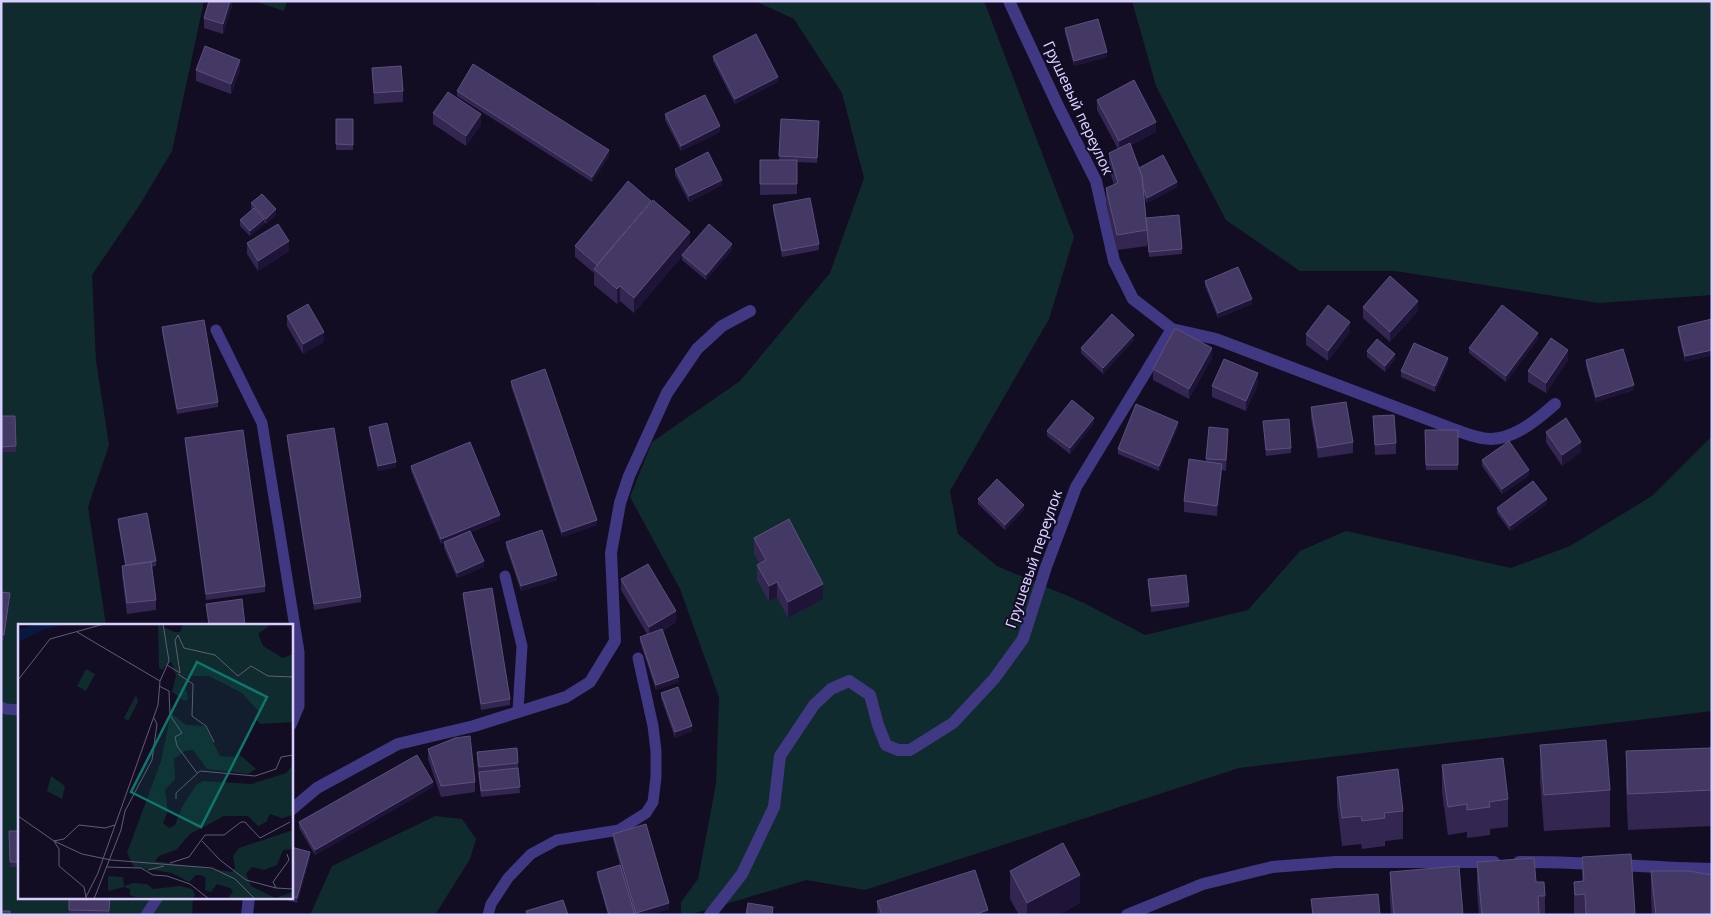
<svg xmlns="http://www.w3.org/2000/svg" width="1713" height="916" viewBox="0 0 1713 916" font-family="'Noto Sans',sans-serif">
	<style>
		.green { fill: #102b2d }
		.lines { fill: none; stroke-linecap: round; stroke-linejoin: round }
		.service { stroke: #413883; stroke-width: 11 }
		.minor { stroke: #413883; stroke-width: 12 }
		.wall { fill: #332651 }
		.shaded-wall { fill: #1e1437 }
		.building { fill: #443864; stroke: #5c507c }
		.labels { text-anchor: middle; stroke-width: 4; stroke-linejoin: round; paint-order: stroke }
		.street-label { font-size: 15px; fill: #d9cfff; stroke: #130d23 }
		.inset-road { fill: none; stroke: #625b7b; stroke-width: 1 }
		.view { fill: #0f766e; fill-opacity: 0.15; stroke: #0f766e; stroke-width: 2.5 }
		.inset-edge { fill: none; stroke: #d9cfff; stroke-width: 2.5 }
	</style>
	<rect width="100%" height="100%" fill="#130d23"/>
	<path class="green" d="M1 1H204L172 151 139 206 92 275 96 361 109 445 88 507 106 625H19V897H193L192 915H1Z
		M254 1H287L284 11Z
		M755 1H984L1074 237 1049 319 950 491 958 534 997 566 1084 603 1145 635 1248 610 1300 551 1346 531 1511 568 1570 546 1652 496 1712 436V711L1239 768 865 890 806 880 689 915H681V902L698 879 716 784 719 697 680 589 630 497 652 442 740 381 830 273 864 178 842 93 794 19Z
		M1132 1H1712V295L1599 303 1395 271H1300L1226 220 1156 86Z
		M435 816 462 819 476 839 470 859 435 915H310L332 866Z"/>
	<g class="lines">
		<path class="service" d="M216 330 262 423 299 652V706L291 725
			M505 576 522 646 518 711
			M1 707 6 709 19 710
			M146 915 158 897
			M488 915 491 904 508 878 531 854 557 840 619 830 646 813 653 802 656 777V751L653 726 638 658"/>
		<path class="minor" d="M1009 1 1059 108 1096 181 1114 261 1133 299 1172 329 1216 339 1448 427C1459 431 1470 436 1482 438 1509 444 1537 420 1555 404
			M291 810 317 788 398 744 474 726 566 697 590 682 615 641 611 553 620 503 629 476 667 393 697 349 722 326 750 311
			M1519 862C1584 861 1648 868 1712 869
			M247 915 249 897
			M710 915 742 874 774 807 780 756 814 705 831 689 849 681 870 695 878 725 886 745 898 750H910L953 723 994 679 1023 639 1046 567 1076 487 1172 329
			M1127 915 1203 884 1272 867 1336 862H1494"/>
	</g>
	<path class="wall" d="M232 1V6L223 34 204 28V18Z
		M1065 28 1107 57 1074 66 1065 33Z
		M713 56 778 82 735 104 713 61Z
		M372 68 403 91V102L374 104Z
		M196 70H240L231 94 196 81Z
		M457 91 609 156 592 182 457 96Z
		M1097 100 1156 132 1131 145 1139 168 1177 187 1147 203 1143 194 1146 218 1182 249V254L1149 257 1147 237V246L1117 250 1106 204V188L1114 185 1109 169V153L1118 149 1097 110Z
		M433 113 481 125 466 146 433 124Z
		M665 114 720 132 681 151 665 120Z
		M336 119H353V150H336Z
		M781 119 819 121 817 163 797 162V194L760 195V160H779Z
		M675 169 722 185 689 202 675 175Z
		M251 203 276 215 266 224 264 222V224L250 236 240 226V220L252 210 251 209Z
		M773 205 819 244V250L782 257 773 210Z
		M247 243 289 251 258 271 247 254Z
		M575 246H690L732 250 706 280 682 260V256L634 313 620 301 617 304 594 285V273L575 257Z
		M1205 281 1252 304 1218 318 1205 286Z
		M1363 307 1418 311 1390 342 1363 318Z
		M287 316 324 342 303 354 287 326Z
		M1712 319V355L1685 362 1678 332V327Z
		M162 327 218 402V407L177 414 162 332Z
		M1350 332 1328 361 1306 345V334Z
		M1538 339 1506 382 1469 353V348Z
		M1134 340 1103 374 1081 353V348Z
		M1367 351 1395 359 1385 372 1367 357Z
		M1212 358 1189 399 1153 380V369Z
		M1568 360 1546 393 1528 382V371Z
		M1586 360 1634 390 1596 402 1586 366Z
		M1448 363 1435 392 1401 377V371Z
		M511 381 597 525 562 537 511 386Z
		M1258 384 1246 411 1212 397V386Z
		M1311 407 1353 442V453L1318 458 1311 418Z
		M1 416H15L16 452H1Z
		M1373 416 1396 443V454L1375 455Z
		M1263 421 1291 448V453L1266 456Z
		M1094 423 1070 454 1047 436V431Z
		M369 427 396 467 378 471 369 432Z
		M1178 427 1159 471 1118 454V449Z
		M1209 427 1228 440 1226 471 1222 470 1217 516 1184 512V501L1206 462Z
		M1425 430H1458V470H1426Z
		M1546 432 1581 452 1562 466 1546 442Z
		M287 435 361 597V602L314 610 287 441Z
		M185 438 265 586V592L206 600 185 443Z
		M1482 460 1529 476 1502 494 1482 466Z
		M411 466 500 520 471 532 484 567 457 578 444 548V543L441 544 411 471Z
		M978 499 1024 510 1005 530 978 504Z
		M1547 504 1510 531 1497 513V508Z
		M118 519 156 561V566L152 567 156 600V610L127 614 122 576V566L125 565 118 524Z
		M754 538 823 599 788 618 777 597 769 602 757 580V565L760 564 754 554Z
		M506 542 557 580 521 591 506 547Z
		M621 579 676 622 663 630 679 682 656 690 640 642V637L647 634 621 590Z
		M1148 579 1189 602V607L1151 612Z
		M1 592 10 598 4 640H1Z
		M463 593 510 699V705L481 710 463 598Z
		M661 693 692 731 675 738 661 698Z
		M1540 745 1610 790V827L1544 831 1540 781Z
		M1712 748V826L1628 830 1626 788V751Z
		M428 749 475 782V792L441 797 428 759Z
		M477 752 518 763 520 793 481 797 477 762Z
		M1442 765 1508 799V827L1490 829V835L1467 838V832L1448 835 1442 793Z
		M1337 777 1403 811V839L1385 841V846L1362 849 1361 844 1342 846 1337 804Z
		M433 787 315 855 299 828V822Z
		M9 831H19V867H10Z
		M613 834 669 909 648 915H608L597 877V872L620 865 613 839Z
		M291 847 310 858 297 903 276 897H291Z
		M1631 854 1635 915H1574V882L1582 881V857Z
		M1477 862 1536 882 1545 896V915H1479L1477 890Z
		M1010 871 1080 903 1058 915H1019L1010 899Z
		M1651 871 1712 915H1652L1651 899Z
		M1390 872 1463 915H1391L1390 900Z
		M69 897H110L109 915H69Z
		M877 901 988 915H877Z"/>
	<path class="shaded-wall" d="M230 1H232V6L223 34V24Z
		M597 1H603L597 5Z
		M1107 52V57L1074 66V61Z
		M240 60V70L231 94V84Z
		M778 77V82L735 104V99Z
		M481 114V125L466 146V136Z
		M1156 122V132L1119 151V141Z
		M720 126V132L681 151V146Z
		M609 150V156L592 182V177Z
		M722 180V185L689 202V196Z
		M1177 182V187L1147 203V198Z
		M276 209V215L266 224V219Z
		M264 219V224L250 236V231Z
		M690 232V247L634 313V298Z
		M289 241V251L258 271V261Z
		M732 244V250L706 280V275Z
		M620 286V301L617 304V289Z
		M1252 299V304L1218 318V313Z
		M1418 301V311L1390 342V332Z
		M1350 322V332L1328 361V351Z
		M324 332V342L303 354V344Z
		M1538 333V339L1506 382V376Z
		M1134 335V340L1103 374V368Z
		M1212 348V358L1189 399V389Z
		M1568 350V360L1546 393V383Z
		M1712 350V355L1685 362V356Z
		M1395 354V359L1385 372V366Z
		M1448 358V363L1435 392V386Z
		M1258 373V384L1246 411V401Z
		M1634 385V390L1596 402V397Z
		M1094 418V423L1070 454V448Z
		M1178 422V427L1159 471V466Z
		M1228 429V440L1226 471V460Z
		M1581 442V452L1562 466V455Z
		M396 462V467L378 471V466Z
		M1222 464V474L1217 516V506Z
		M1529 470V476L1502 494V489Z
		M1547 499V504L1510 531V526Z
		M1024 505V510L1005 530V525Z
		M500 515V520L441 544V539Z
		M597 520V525L562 537V532Z
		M484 561V567L457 578V573Z
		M557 575V580L521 591V586Z
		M777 582V597L769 602V586Z
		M823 584V599L788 618V602Z
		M10 593V598L4 640V635Z
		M676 611V622L649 637V627Z
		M679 677V682L656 690V685Z
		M692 726V731L675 738V732Z
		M433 782V787L315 855V850Z
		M310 852V858L297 903V898Z
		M1080 875V903L1058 915H1027V903Z
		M669 903V909L648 915H636V913Z
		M988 910V915H974Z"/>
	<path class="building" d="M209 1H230L223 24 204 18Z
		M1098 19 1107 52 1074 61 1065 28Z
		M756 34 778 77 735 99 713 56Z
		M205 46 240 60 231 84 196 70Z
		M473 64 609 150 592 177 457 91Z
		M401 66 403 91 374 93 372 68Z
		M1134 80 1156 122 1119 141 1097 100Z
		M448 92 481 114 466 136 433 113Z
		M705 95 720 126 681 146 665 114Z
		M336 119H353V145L336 144Z
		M781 119 819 121 817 158 779 156Z
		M1130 143 1142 176 1147 230 1117 235 1106 188 1118 183 1109 153Z
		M708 152 722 180 689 196 675 169Z
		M1163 155 1177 182 1147 198 1143 187 1142 176 1139 168Z
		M760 160H797V184H760Z
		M628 181 651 201 597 265 575 246Z
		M262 194 276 209 266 219 251 203Z
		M810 198 819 244 782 251 773 205Z
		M653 200 690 232 634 298 620 286 617 289 594 269Z
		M254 208 264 219 250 231 240 220Z
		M1179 215 1182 249 1149 252 1146 218Z
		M278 224 289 241 258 261 247 243Z
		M709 224 732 244 706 275 682 255Z
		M1238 267 1252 299 1218 313 1205 281Z
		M1390 276 1418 301 1390 332 1363 307Z
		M308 304 324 332 303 344 287 316Z
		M1328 305 1350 322 1328 351 1306 334Z
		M1502 305 1538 333 1506 376 1469 348Z
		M1112 314 1134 335 1103 368 1081 348Z
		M1712 319V350L1685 356 1678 327Z
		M204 320 218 402 177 409 162 327Z
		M1175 328 1212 348 1189 389 1153 369Z
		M1551 338 1568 350 1546 383 1528 371Z
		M1377 339 1395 354 1385 366 1367 351Z
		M1414 343 1448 358 1435 386 1401 371Z
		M1623 349 1634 385 1596 397 1586 360Z
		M1224 359 1258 373 1246 401 1212 386Z
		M545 369 597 520 562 532 511 381Z
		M1072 400 1094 418 1070 448 1047 431Z
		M1346 402 1353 442 1318 448 1311 407Z
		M1136 404 1178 422 1159 466 1118 449Z
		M1394 415 1396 443 1375 445 1373 416Z
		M1 416H15L16 446 1 447Z
		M1566 418 1581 442 1562 455 1546 432Z
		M1289 419 1291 448 1266 450 1263 421Z
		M387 423 396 462 378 466 369 427Z
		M1209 427 1228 429 1226 460 1206 459Z
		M334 428 361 597 314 604 287 435Z
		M243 430 265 586 206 594 185 438Z
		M1425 430H1458V465H1426Z
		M1509 441 1529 470 1502 489 1482 460Z
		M470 442 500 515 441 539 411 466Z
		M1189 459 1222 464 1217 506 1184 501Z
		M997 479 1024 505 1005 525 978 499Z
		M1533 481 1547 499 1510 526 1497 508Z
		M147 513 156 561 126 565 118 519Z
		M789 519 823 584 788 602 777 582 769 586 757 565 766 560 754 538Z
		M542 530 557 575 521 586 506 542Z
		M470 531 484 561 457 573 444 542Z
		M151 562 156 600 127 603 122 566Z
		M648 564 676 611 649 627 621 579Z
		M1186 575 1189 602 1151 606 1148 579Z
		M492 588 510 699 481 704 463 593Z
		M1 592 10 593 4 635 1 634Z
		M242 599 245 625H209L206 604Z
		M662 629 679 677 656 685 640 637Z
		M678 687 692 726 675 732 661 693Z
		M470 736 475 782 441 786 428 749 455 738Z
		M1606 740 1610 790 1544 795 1540 745Z
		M517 748 518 763 479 767 477 752Z
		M1712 748V790L1628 794 1626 751Z
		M417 755 433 782 315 850 299 822Z
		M1503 758 1508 799 1489 802 1490 807 1467 810V804L1448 807 1442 765Z
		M518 768 520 787 481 791 479 772Z
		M1398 769 1403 811 1384 813 1385 818 1362 821 1361 816 1342 818 1337 777Z
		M646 824 669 903 636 913 613 834Z
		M9 831H19V862H10Z
		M1063 843 1080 875 1027 903 1010 871Z
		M291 847 310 852 297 898 291 896Z
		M1631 854 1635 914 1618 915H1586L1585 894 1575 895 1574 882 1584 881 1582 857Z
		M1534 858 1536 882H1544L1545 896H1538L1539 915H1482L1477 862Z
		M620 865 635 915H609L597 872Z
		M1459 866 1463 915H1394L1390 872Z
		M975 870 988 910 974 915H882L877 901Z
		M1651 871H1689L1712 875V915H1656Z
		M1378 894 1380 915H1313L1311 899Z
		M69 897H110L109 911 69 910Z
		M563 900 568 915H527L526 911Z
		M748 903 773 907 772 915H746Z
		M1 911H10V915H1Z"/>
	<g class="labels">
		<g class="street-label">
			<text transform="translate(1078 108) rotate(65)" y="5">Грушевый переулок</text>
			<text transform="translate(1034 559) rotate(-71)" y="5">Грушевый переулок</text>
		</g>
	</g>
	<g transform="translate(18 624)">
		<rect width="275" height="275" fill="#130d23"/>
		<path d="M140 0 156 8H162L165 0H253L240 10 245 22 265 34 275 30V98L242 100 237 94 242 89 224 69 191 52H171L167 61 170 75 167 77 154 68 158 52 153 37 144 46 141 43ZM68 45 77 50 68 67 59 62ZM118 71 120 78 110 97 106 94ZM153 89 168 101 187 102 202 132 217 133 221 130 238 145 230 150 189 145 175 126 167 127 156 135 157 155 147 166 150 187 145 199 151 204 157 201 164 183 178 161 185 157 234 160 268 149 275 141V191L264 194 252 190 248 198 240 202 230 192H206L172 210 158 226 141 232 137 237 214 248 217 244 215 232 221 224 275 206V225L265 226 259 241 246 246 234 243 228 250 233 262 257 274 275 268V275H210L215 267 212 264 199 260 193 268 187 266 188 254 183 251H178L171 258 154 249 116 243 109 229 143 137ZM33 152 47 162 44 175 29 167ZM90 252 105 253 106 262 115 259 129 260 135 265 162 262 174 265 177 270 175 275 118 273 112 271V265L106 263 90 267Z" fill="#102b2d"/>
		<path d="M19 0H53L27 5 0 18V6Z" fill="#091841"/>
		<path class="inset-road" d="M59 8 142 57M149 41 162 49 157 16 160 11 166 24 197 31 220 52 233 42 250 52 275 53M160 50 175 60 174 92 188 102 196 118M0 56 32 15 86 0M141 62 151 67 152 91 164 109 157 113 159 122 179 149M158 175V169L182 147 237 152 258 145 263 133 275 131M0 192 36 217 64 230 93 236 194 244 217 255 237 275M184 217 202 236 228 256 258 264M269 230 271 236 255 258 258 264 275 265M152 239 171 233 187 211H206L223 198H227L242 214 272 198M88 243 123 244 135 251 149 252 172 260 191 275M130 246 146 242M68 273 66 263 41 242V225L36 217 46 215 61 201 87 204 97 201M67 275 80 249 140 81 142 57 151 37 145 0M76 275 103 206 107 187 134 136 139 100 136 94"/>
		<path class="view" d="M179 38 249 73 183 203 113 168Z"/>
		<rect width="275" height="275" class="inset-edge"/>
	</g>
	<rect width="1713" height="916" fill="none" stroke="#d9cfff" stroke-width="5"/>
</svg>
